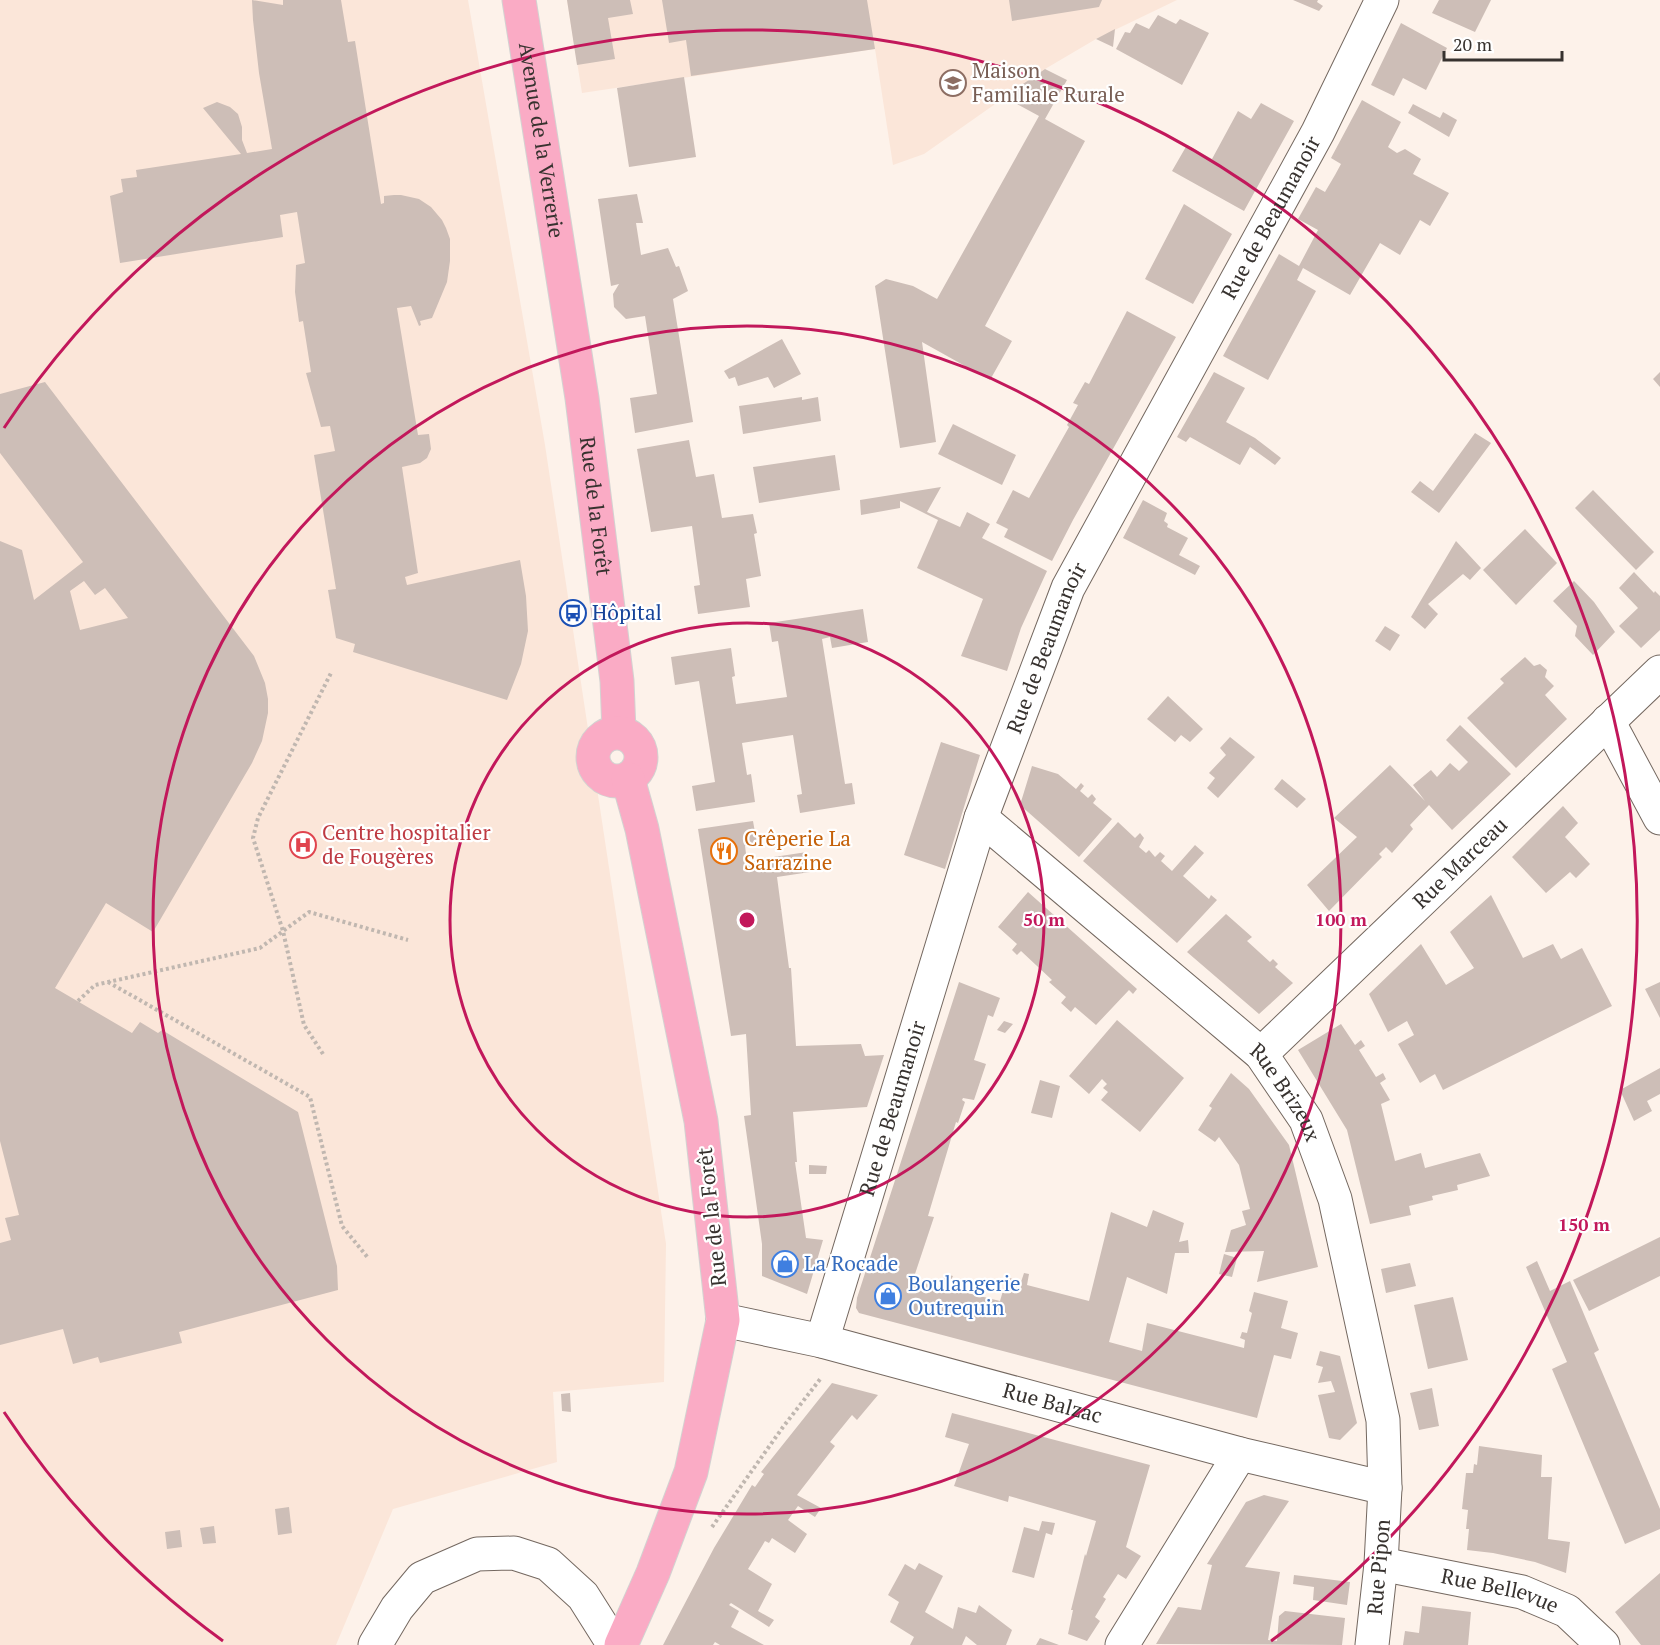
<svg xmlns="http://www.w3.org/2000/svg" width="1660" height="1645" viewBox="0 0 1660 1645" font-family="'PT Serif',serif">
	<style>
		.built { fill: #fbe6d9 }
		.building { fill: #cdbeb7; fill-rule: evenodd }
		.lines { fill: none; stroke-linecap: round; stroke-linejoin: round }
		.minor-casing { stroke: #746860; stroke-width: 35 }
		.major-casing { stroke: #d3d2d1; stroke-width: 35 }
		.path { stroke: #c0b7b0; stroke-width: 4; stroke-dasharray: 3 3; stroke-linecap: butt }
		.minor { stroke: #fff; stroke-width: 33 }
		.major { stroke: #faabc5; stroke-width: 33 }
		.ring { fill: none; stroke: #c2185b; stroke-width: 3 }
		.labels { text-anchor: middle; stroke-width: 4.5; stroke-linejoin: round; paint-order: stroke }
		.education-label { font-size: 21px; fill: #785e54; stroke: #fff; text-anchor: start }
		.street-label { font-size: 21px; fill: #37322f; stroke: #fff }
		.transit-label { font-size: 21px; fill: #164399; stroke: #fff; text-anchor: start }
		.health-label { font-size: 21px; fill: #be3a42; stroke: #fff; text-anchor: start }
		.food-label { font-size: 21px; fill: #c56008; stroke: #fff; text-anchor: start }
		.shop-label { font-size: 21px; fill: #366cbe; stroke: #fff; text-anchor: start }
		.centre { fill: #c2185b; stroke: #fff; stroke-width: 3 }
		.ring-label { font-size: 18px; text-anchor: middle; font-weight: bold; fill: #c2185b; stroke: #fff; stroke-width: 4.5; stroke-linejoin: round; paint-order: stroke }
	</style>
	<rect width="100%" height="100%" fill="#fdf2ea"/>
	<path class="built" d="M0 0H468L545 445 666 1244 664 1382 553 1392 557 1462 393 1509 336 1645H0Z
		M567 0H1177L1096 39 1045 69 924 154 893 165 875 49 582 93Z"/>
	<path class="building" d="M252 0 283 5V0H341L348 42 355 41 381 204 384 203V196L394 195H401L419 199 431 207 442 220 446 228 450 239V261L447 282 432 318 420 321 421 325 419 326 411 306 397 308 418 435 429 434 431 449 427 458 420 463 402 467 418 573 405 577 407 585 520 560 526 596 528 631 521 664 507 700 353 652 355 644 336 638 328 590 336 589 314 455 335 451 330 426 321 427 306 373 311 372 303 321 299 322 295 292 296 265 305 263 297 212 280 215 283 237 120 263 110 196 123 192 121 179 137 177 136 170 241 154 203 108 217 102 230 107 238 114 242 127V140L247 153 272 149 259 73 253 20Z
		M567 0H630L633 14 608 18 615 59 577 65Z
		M662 0H867L875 49 691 76 686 40 669 43Z
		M1009 0H1102L1099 7 1012 21Z
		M1293 0H1318L1317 2 1323 6 1319 11Z
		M1439 0H1491L1475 32 1432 13Z
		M1158 15 1176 24 1180 19 1209 33 1182 85 1116 49 1125 32 1130 33 1136 23 1149 29Z
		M1401 23 1447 48 1426 90 1403 78 1394 96 1371 85Z
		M1115 29 1113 47 1096 39Z
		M1045 69 1067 80 1045 119 1085 141 985 326 1012 341 990 380 922 342 936 442 900 448 875 286 886 279 913 286 937 299 1039 116 1004 97Z
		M684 77 696 157 629 167 617 88Z
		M1362 100 1401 122 1388 147 1397 153 1405 149 1421 159 1413 174 1449 193 1430 226 1420 220 1400 255 1380 243 1350 295 1303 268 1297 280 1316 291 1268 380 1223 356 1279 254 1299 266 1318 230 1298 219 1316 187 1325 192 1335 175 1341 164 1331 158Z
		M1261 103 1294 121 1244 211 1172 171 1187 145 1212 159 1238 111 1251 119Z
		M1413 104 1440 118 1443 112 1457 120 1449 137 1408 113Z
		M637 194 643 223H636L641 255 668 248 676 267 679 266 688 291 673 299 693 422 635 433 630 398 657 394 645 316 626 319 614 307 613 294 619 284 611 286 598 199Z
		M1184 204 1232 234 1193 304 1145 279Z
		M1127 311 1176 337 1073 520 1052 561 1004 537 1008 529 996 523 1013 490 1029 498 1069 427 1067 425 1078 405 1073 403 1085 382 1089 384Z
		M782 339 801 374 774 388 768 377 738 386 735 377 729 379 724 371Z
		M1214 372 1245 388 1226 422 1255 438 1281 458 1275 465 1250 447 1240 465 1190 437 1186 442 1177 437Z
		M1660 372V387L1653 379Z
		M45 382 254 656 265 683 268 699V713L262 741 252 763 153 932 106 903 55 988 132 1033 140 1022 158 1033 162 1030 298 1112 337 1266 338 1290 179 1332 182 1343 100 1363 98 1357 73 1364 63 1329 0 1345V1243L11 1240 5 1218 19 1215 0 1141V541L22 550 34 600 83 562 0 453V394ZM84 581 95 595 105 588 128 618 80 630 70 591Z
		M802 397V400L818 397 821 421 743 434 739 406Z
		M953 424 1016 455 1002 485 938 454Z
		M1475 433 1491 443 1439 513 1411 492 1420 481 1433 491Z
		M689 440 696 477 714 474 722 518 753 514 757 533 754 534 761 576 746 579 750 607 698 614 694 586 700 585 692 526 651 532 637 449Z
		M835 455 840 490 759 503 753 467Z
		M941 487 927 512 960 527 967 512 990 524 982 538 1047 571 1021 628 1007 671 961 656 983 599 917 568 938 520 900 501V508L861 515 860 500Z
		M1593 490 1654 552 1636 570 1575 508Z
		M1143 500 1167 513 1164 521 1168 524 1167 527 1188 538 1179 555 1200 566 1195 575 1123 538Z
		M1525 529 1557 563 1516 605 1483 570Z
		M1456 541 1481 568 1470 580 1463 574 1428 604 1438 614 1425 629 1411 617Z
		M1634 572 1654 593 1655 591 1660 596V630L1641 648 1619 626 1638 608 1619 588Z
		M1574 581 1594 602 1615 632 1593 655 1575 636 1577 626 1553 601Z
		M863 609 868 642 832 648 830 637 822 639 845 784 852 783 855 804 800 813 797 795 802 794 793 735 742 743 747 775 751 774 755 802 696 811 692 786 715 782 699 681 675 685 671 657 731 648 735 676 732 677 736 704 787 697 778 641 772 642 769 623Z
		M1385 626 1400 635 1390 651 1375 641Z
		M1525 657 1534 666 1540 664 1547 670 1545 677 1554 686 1545 695 1567 719 1516 768 1467 718 1504 683 1500 679Z
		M1168 696 1203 729 1190 742 1181 735 1175 742 1147 719Z
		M1460 725 1511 774 1452 830 1429 805 1410 825 1413 829 1392 853 1386 847 1379 854 1382 857 1329 911 1307 885 1357 837 1334 818 1390 765 1425 801 1413 785 1431 770 1437 777 1450 763 1459 771 1468 762 1446 740Z
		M1230 737 1255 757 1218 798 1207 788 1215 778 1209 773 1226 755 1220 748Z
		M941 742 980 755 945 869 904 855Z
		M1032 766 1058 774 1076 789 1081 783 1084 786 1080 791 1088 798 1092 794 1096 799 1093 803 1112 819 1079 857 1020 805Z
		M1282 779 1306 799 1297 808 1274 789Z
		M1563 806 1578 823 1565 837 1590 864 1576 878 1570 872 1546 893 1512 857Z
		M753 821 757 844 745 846 747 861 807 852 810 872 777 877 789 968H791L796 1046 861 1044 865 1056 884 1055 867 1107 793 1112 797 1162H795L806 1238 823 1240 807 1294 762 1276V1244L744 1116 751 1115 746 1034 731 1036 698 829Z
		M1118 822 1135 838 1140 833 1144 838 1139 847 1146 853 1149 850 1155 857 1160 852 1165 856 1161 861 1172 871 1195 845 1204 853 1183 876 1209 899 1211 895 1217 900 1177 943 1083 861Z
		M1028 892 1137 989 1133 994 1129 990 1096 1025 1075 1007 1071 1012 1061 1003 1066 997 1049 982 1052 980 1021 951 1017 955 1012 950 1017 944 998 927Z
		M1491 895 1523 958 1553 944 1561 959 1582 948 1612 1006 1443 1090 1435 1074 1420 1083 1398 1044 1414 1035 1407 1021 1388 1032 1369 994 1421 944 1446 985 1474 968 1450 932Z
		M1226 914 1252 937 1247 941 1270 962 1273 959 1278 964 1275 967 1293 983 1259 1014 1187 952Z
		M959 982 1000 998 993 1017 988 1015 974 1060 986 1064 974 1100 963 1098 962 1100 965 1102 958 1123 956 1122 928 1216 934 1217 913 1280 940 1287 945 1274 953 1276 947 1288 1000 1301 1007 1277 1021 1282 1024 1273 1029 1274 1027 1285 1089 1301 1111 1212 1147 1227 1153 1210 1184 1223 1179 1242 1188 1240 1189 1253H1175L1167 1294 1127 1277 1109 1342 1142 1351 1147 1323 1244 1348 1245 1340 1240 1338 1242 1332 1247 1333 1252 1313 1249 1311 1254 1292 1288 1301 1281 1328 1298 1333 1291 1359 1274 1355 1257 1418 859 1313 856 1308 857 1298Z
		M1660 982V1018L1645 989Z
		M1117 1020 1184 1078 1140 1132 1101 1100 1108 1092 1103 1088 1107 1084 1102 1079 1089 1094 1069 1076Z
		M1004 1021 1013 1024 1005 1033 997 1030Z
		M1341 1024 1355 1045 1361 1040 1365 1046 1359 1050 1376 1077 1383 1073 1386 1079 1380 1083 1390 1100 1381 1104 1395 1161 1421 1153 1425 1168 1480 1153 1490 1176 1457 1185 1458 1190 1432 1196 1433 1200 1409 1206 1411 1215 1370 1224 1347 1130 1298 1050Z
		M1660 1068V1094L1647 1101 1652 1111 1634 1121 1620 1090Z
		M1231 1073 1249 1089 1289 1145 1318 1267 1257 1282 1264 1251 1225 1252 1231 1230 1246 1225 1242 1211 1250 1209 1239 1165 1219 1137 1215 1142 1198 1130 1212 1108 1209 1106Z
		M1040 1080 1060 1086 1052 1118 1031 1113Z
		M809 1165 827 1166 826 1174H809Z
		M1660 1237V1276L1589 1311 1573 1280Z
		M1224 1254 1237 1258 1232 1277 1219 1274Z
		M1537 1261 1550 1291 1570 1281 1599 1350 1594 1353 1660 1509V1529L1625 1544 1552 1369 1567 1362 1526 1267Z
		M1410 1263 1416 1286 1386 1293 1381 1269Z
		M1453 1297 1468 1360 1428 1369 1414 1305Z
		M1320 1351 1340 1356 1357 1423 1340 1440 1329 1438 1318 1395 1335 1392 1331 1381 1318 1383 1323 1367 1316 1365Z
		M832 1383 878 1395 857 1420 852 1415 830 1442 835 1446 797 1495 821 1508 815 1517 798 1506 788 1520 807 1534 795 1553 772 1538 769 1543 765 1541 748 1569 772 1584 758 1611 774 1620 769 1627 731 1603 729 1605 739 1611 731 1627 764 1645H720L715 1642 713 1645H663L714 1548 752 1485 755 1487 764 1474 761 1472Z
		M1432 1388 1439 1426 1419 1430 1410 1393Z
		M570 1393 571 1412 562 1411 561 1394Z
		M952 1413 1150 1465 1126 1547 1141 1556 1126 1579 1118 1574 1103 1597 1106 1599 1095 1617 1100 1621 1087 1641 1068 1634 1073 1610H1071L1085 1554 1086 1556 1096 1521 1009 1496 1008 1502 954 1486 969 1444 945 1437Z
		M1479 1446 1542 1455 1541 1477H1552L1548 1539 1570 1542 1566 1573 1535 1562 1493 1553 1467 1550 1469 1529H1466L1468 1510 1462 1509 1466 1473H1473L1474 1464 1477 1465Z
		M1264 1495 1289 1501 1245 1567 1280 1572 1268 1640 1277 1641 1279 1616 1285 1611 1345 1618 1342 1645 1156 1644 1178 1607 1201 1610 1212 1565 1207 1564 1246 1502Z
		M289 1507 292 1533 278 1535 275 1509Z
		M1042 1521 1055 1523 1052 1535 1046 1533 1034 1578 1012 1572 1024 1527 1039 1531Z
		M214 1526 216 1543 203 1544 200 1528Z
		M180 1530 182 1547 167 1549 165 1532Z
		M919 1563 943 1576 925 1612 953 1629 958 1607 976 1613 979 1605 1012 1630 1006 1645H977L966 1636 962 1645H910L914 1637 890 1622 899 1602 888 1595 905 1564 915 1570Z
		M1660 1573V1645H1641L1615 1612Z
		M1294 1575 1350 1582 1347 1605 1313 1600 1314 1587 1293 1584Z
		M1422 1606 1471 1612 1468 1645H1403L1405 1631 1419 1633Z
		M1040 1638 1059 1645H1036Z"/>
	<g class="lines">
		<defs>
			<g id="minor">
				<path d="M1608 721 1660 818"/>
				<path id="s1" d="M981 818 1261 1054 1306 1120 1335 1199 1383 1420 1385 1488 1381 1564 1372 1645"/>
				<path id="s2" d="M1261 1054 1660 672"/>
				<path id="s3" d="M723 1320 822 1341 1240 1454 1385 1488"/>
				<path id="s4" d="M822 1341 981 818 1068 588 1318 132 1382 0"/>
				<path id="s5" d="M1381 1564 1522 1592 1567 1611 1603 1645"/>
				<path d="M375 1645 397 1608 422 1578 477 1554 514 1553 548 1564 583 1596 614 1645"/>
				<path d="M1122 1645 1240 1454"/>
			</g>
			<g id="major">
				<path id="s6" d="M519 0 582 398 617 681 619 732"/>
				<circle cx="617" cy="757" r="24"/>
				<path d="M621 1645 653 1573 691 1472 723 1320 701 1121 642 829 628 779"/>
			</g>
		</defs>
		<use href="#minor" class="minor-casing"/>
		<use href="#major" class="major-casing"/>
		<path class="path" d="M108 982 310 1097 342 1226 369 1259
			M78 1001 95 985 260 948 309 912 408 940
			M323 1054 304 1025 283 931 253 838 258 818 331 673
			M712 1527 783 1427 821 1378"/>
		<use href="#minor" class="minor"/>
		<use href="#major" class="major"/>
	</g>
	<g class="ring">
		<circle cx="747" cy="920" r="297"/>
		<circle cx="747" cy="920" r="594"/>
		<path d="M223 1641A891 891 0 0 1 4 1412M4 428A891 891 0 1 1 1271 1641"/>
	</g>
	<defs>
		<symbol id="school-ring" viewBox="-11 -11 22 22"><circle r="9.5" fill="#fff" stroke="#8d6e63" stroke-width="1.5"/><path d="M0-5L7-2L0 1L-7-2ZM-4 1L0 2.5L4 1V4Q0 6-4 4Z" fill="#8d6e63"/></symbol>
		<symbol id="bus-ring" viewBox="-11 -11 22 22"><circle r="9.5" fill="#fff" stroke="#1a4fb4" stroke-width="1.5"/><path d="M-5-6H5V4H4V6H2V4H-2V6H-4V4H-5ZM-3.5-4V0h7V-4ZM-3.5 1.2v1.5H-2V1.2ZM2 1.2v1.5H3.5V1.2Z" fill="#1a4fb4"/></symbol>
		<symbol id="hospital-ring" viewBox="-11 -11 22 22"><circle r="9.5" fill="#fff" stroke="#e0444e" stroke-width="1.5"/><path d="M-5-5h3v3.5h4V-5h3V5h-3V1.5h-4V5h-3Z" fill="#e0444e"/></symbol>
		<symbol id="restaurant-ring" viewBox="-11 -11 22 22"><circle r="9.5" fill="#fff" stroke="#e8710a" stroke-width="1.5"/><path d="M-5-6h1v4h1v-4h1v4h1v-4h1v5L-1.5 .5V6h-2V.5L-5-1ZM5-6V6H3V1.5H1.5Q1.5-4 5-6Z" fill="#e8710a"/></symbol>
		<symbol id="shop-ring" viewBox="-11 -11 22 22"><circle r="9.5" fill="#fff" stroke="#3f7fe0" stroke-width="1.5"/><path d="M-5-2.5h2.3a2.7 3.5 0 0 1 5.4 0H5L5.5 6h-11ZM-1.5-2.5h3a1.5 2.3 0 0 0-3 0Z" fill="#3f7fe0"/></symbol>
	</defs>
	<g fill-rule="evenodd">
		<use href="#school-ring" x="938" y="68" width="30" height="30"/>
		<use href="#bus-ring" x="558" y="598" width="30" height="30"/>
		<use href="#hospital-ring" x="288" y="830" width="30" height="30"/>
		<use href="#restaurant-ring" x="709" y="836" width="30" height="30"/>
		<use href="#shop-ring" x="770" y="1249" width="30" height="30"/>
		<use href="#shop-ring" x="873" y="1281" width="30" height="30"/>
	</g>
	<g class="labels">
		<g class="education-label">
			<text x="972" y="78">Maison<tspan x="972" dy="24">Familiale Rurale</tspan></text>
		</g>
		<g class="street-label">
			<text dy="7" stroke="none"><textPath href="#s6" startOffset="142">Avenue de la Verrerie</textPath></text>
			<text dy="7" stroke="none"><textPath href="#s4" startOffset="1215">Rue de Beaumanoir</textPath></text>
			<text dy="7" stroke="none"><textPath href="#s6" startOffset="512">Rue de la Forêt</textPath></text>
			<text dy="7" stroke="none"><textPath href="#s4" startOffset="729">Rue de Beaumanoir</textPath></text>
			<text dy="7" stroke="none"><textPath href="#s2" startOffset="276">Rue Marceau</textPath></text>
			<text dy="7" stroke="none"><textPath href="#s1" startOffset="412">Rue Brizeux</textPath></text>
			<text dy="7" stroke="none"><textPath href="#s4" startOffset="243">Rue de Beaumanoir</textPath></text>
			<text transform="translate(712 1217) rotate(-96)" y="7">Rue de la Forêt</text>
			<text dy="7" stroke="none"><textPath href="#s3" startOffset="340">Rue Balzac</textPath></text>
			<text transform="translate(1379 1567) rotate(-85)" y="7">Rue Pipon</text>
			<text dy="7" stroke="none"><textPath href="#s5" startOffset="122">Rue Bellevue</textPath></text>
		</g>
		<g class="transit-label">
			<text x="592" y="620">Hôpital</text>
		</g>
		<g class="health-label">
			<text x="322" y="840">Centre hospitalier<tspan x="322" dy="24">de Fougères</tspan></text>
		</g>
		<g class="food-label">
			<text x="744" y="846">Crêperie La<tspan x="744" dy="24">Sarrazine</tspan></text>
		</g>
		<g class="shop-label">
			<text x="804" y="1271">La Rocade</text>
			<text x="908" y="1291">Boulangerie<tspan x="908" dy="24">Outrequin</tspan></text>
		</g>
	</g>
	<circle cx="747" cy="920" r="9" class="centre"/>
	<g class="ring-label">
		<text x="1044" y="926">50 m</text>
		<text x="1341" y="926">100 m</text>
		<text x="1584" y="1231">150 m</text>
	</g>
	<path d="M1444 51v9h118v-9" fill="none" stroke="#37322f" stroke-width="3"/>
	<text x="1453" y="51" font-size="18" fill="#37322f" stroke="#ffffff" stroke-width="4.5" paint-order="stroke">20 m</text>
</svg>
